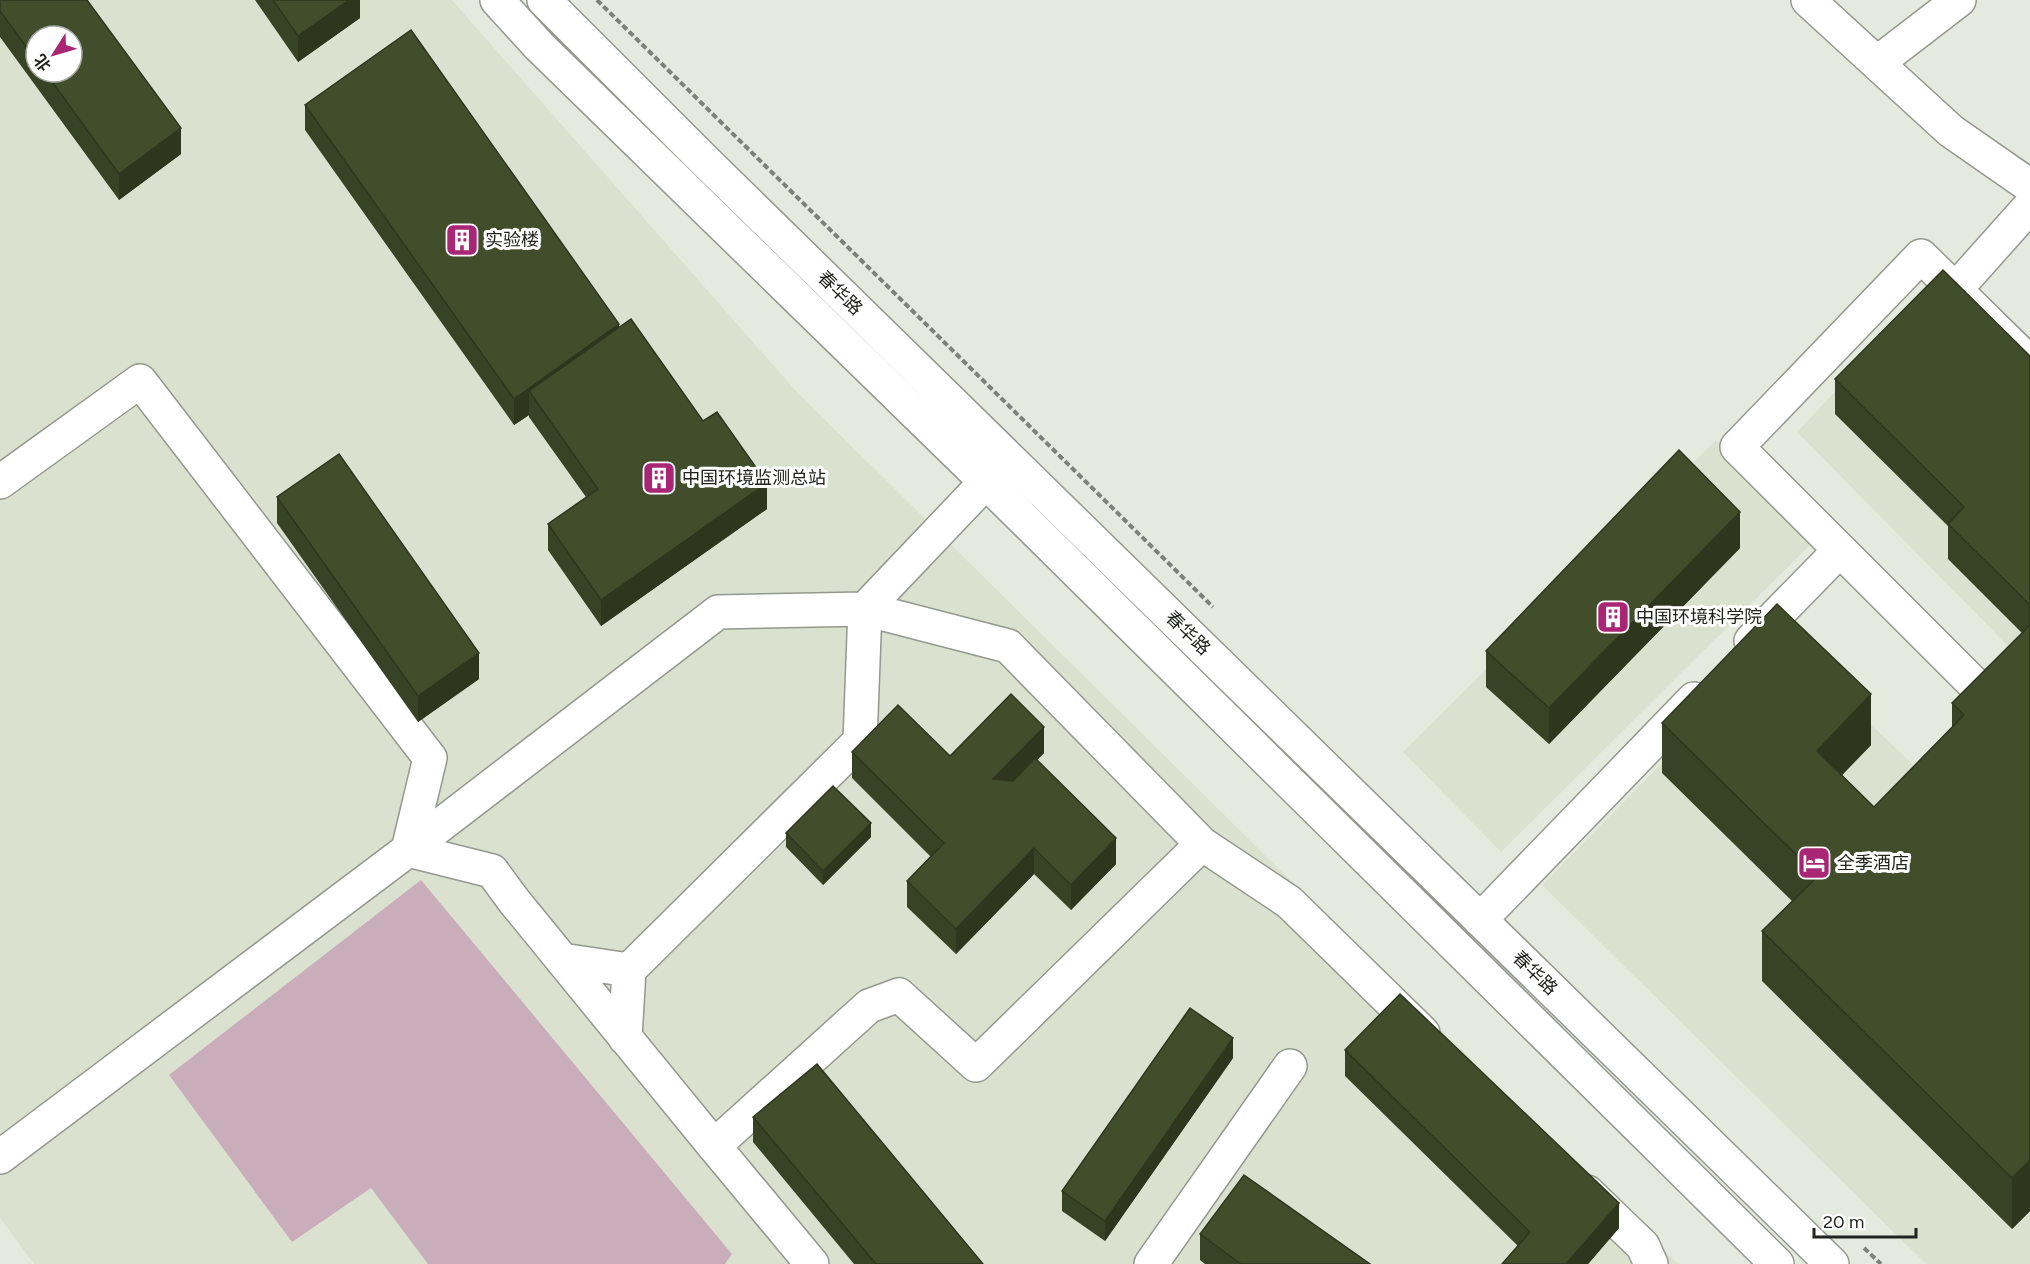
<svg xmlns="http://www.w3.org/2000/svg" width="2030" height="1264" viewBox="0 0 2030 1264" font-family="Figtree,'Noto Sans SC',sans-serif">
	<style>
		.built { fill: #dae2cf; fill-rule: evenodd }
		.green { fill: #caadba }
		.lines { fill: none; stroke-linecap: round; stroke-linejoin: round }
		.minor-casing { stroke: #94988e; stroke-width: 36 }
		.path { stroke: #7d8179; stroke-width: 4; stroke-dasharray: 6 3; stroke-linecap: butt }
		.minor { stroke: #fff; stroke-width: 33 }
		.wall { fill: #384225; fill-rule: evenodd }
		.shaded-wall { fill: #2e361e }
		.building { fill: #414d2b; stroke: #2e361e; stroke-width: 1.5 }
		.labels { text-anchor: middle; stroke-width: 6; stroke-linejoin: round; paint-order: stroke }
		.poi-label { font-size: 18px; fill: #21231f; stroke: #fff; text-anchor: start }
		.street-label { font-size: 18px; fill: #21231f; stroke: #fff }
	</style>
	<rect width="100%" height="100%" fill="#e5eadf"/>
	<path class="built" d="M0 0H452L796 391 1678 1264H34L0 1218ZM36 36H72V72H36Z
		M1934 286 2030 648 2011 649 1797 432Z
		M1716 440 1815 540 1501 852 1403 752Z
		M1782 640 1923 774 2030 670V1264H1926L1542 885Z"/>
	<path class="green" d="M421 880 732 1254 725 1264H428L371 1188 292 1242 169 1075Z"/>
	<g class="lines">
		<defs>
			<path id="minor" d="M497 0 539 46 986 482 1777 1264
				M544 0 703 159 1832 1264
				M1808 0 1951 131 2030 186
				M1877 63 1959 0
				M1955 290 2030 206
				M0 482 140 381 430 758 408 850
				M1840 550 1737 447 1921 256 2030 363
				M1751 641 1840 550 1981 691 2030 665
				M1202 844 1289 902 1423 1033
				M1480 920 1694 699
				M562 960 629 970 625 1038
				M629 970 860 741 865 609 1001 466
				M714 1146 812 1264
				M0 1157 408 850 492 871 514 901 714 1146 869 1006 899 995 976 1065 1202 844 1008 646 865 609 718 612 408 850
				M1587 1192 1643 1246 1651 1264
				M1151 1264 1290 1066"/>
		</defs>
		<use href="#minor" class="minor-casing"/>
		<path class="path" d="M597 0 1213 607
			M1864 1248 1881 1264"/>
		<use href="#minor" class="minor"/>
	</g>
	<path class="wall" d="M0 0 181 154 119 200 0 37ZM36 36 72 72H36Z
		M255 0H360V18L298 62Z
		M305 105 619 327 703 421 767 509 601 626 548 550V524L586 497 529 417V415L514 425 305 130Z
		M2030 356V1211L2012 1229 1762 981V931L1792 901 1662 773V723L1871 745 1842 775 1874 807 1952 728V703L2022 633 1948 559V526L1835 414V379Z
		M277 497 479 679 418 722 277 523Z
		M1740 548 1549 744 1486 687V651Z
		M852 752 950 756 1044 753 1037 760 1116 864 1071 910 1034 874 956 954 907 907V881L931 857 852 778Z
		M786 833 871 837 823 885 786 847Z
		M1345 1050 1619 1228 1588 1264H1502L1518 1246 1345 1076Z
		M1233 1058 1105 1241 1062 1211V1191Z
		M753 1117 983 1264H854L753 1142Z
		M1200 1234 1370 1264H1205L1200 1260Z"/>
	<path class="shaded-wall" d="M349 0H360V18L298 62V36Z
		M181 128V154L119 200V174Z
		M619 324V350L529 391V415L514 425V399Z
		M767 483V509L601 626V600Z
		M1740 512V548L1549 744V708Z
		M2030 603V639H2029V604Z
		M479 653V679L418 722V696Z
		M1871 694V745L1817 801V751Z
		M1044 727V753L993 805V779Z
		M871 823V837L823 885V871Z
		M1116 838V864L1071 910V885Z
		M1034 848V874L956 954V929Z
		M1233 1038V1058L1105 1241V1221Z
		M2030 1160V1211L2012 1229V1178Z
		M1619 1203V1228L1588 1264H1566Z"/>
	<path class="building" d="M0 0H87L181 128 119 174 45 72H72V36H36V60L0 11Z
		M273 0H349L298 36Z
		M411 30 619 324 514 399 305 105Z
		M1943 270 2030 356V603L2029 604 1948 524 1964 507 1835 379Z
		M631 319 703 421 717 412 767 483 601 600 548 524 598 489 529 391Z
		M1679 450 1740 512 1549 708 1486 651Z
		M339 454 479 653 418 696 277 497Z
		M1777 604 1871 694 1817 751 1874 807 1964 715 1952 703 2030 625V1160L2012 1178 1762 931 1818 876 1662 723Z
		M1011 694 1044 727 993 779 1013 781 1035 758 1116 838 1071 885 1034 848 956 929 907 881 944 843 852 752 898 705 950 756Z
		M833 786 871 823 823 871 786 833Z
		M1400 994 1619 1203 1566 1264H1502L1530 1232 1345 1050Z
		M1190 1008 1233 1038 1105 1221 1062 1191Z
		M817 1064 983 1264H876L753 1117Z
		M1244 1175 1370 1264H1241L1200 1234Z"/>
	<defs>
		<symbol id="building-square" viewBox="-11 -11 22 22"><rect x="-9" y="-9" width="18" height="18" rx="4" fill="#a82674" stroke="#fff"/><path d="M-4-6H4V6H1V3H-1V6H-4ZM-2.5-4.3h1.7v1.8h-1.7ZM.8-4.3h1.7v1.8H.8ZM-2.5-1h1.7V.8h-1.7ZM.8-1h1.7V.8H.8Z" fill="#fff"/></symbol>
		<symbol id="hotel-square" viewBox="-11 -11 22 22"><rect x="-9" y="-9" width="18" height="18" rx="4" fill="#a82674" stroke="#fff"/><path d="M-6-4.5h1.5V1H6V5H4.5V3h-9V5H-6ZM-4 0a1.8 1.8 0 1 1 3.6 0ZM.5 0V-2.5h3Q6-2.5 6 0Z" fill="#fff"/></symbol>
	</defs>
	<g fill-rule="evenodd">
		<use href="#building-square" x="443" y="221" width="38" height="38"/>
		<use href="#building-square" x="640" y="459" width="38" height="38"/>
		<use href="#building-square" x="1594" y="598" width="38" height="38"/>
		<use href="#hotel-square" x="1795" y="844" width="38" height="38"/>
	</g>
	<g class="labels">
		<g class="poi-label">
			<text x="485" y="246">实验楼</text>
			<text x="682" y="484">中国环境监测总站</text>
			<text x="1636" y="623">中国环境科学院</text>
			<text x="1837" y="869">全季酒店</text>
		</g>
		<g class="street-label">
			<text transform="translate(840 293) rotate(44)" y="6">春华路</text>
			<text transform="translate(1188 633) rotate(44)" y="6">春华路</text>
			<text transform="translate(1535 973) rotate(44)" y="6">春华路</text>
		</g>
	</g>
	<g transform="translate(54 54) rotate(233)"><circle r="28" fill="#ffffff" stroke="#a6a7a5" stroke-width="1.5"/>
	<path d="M0-4.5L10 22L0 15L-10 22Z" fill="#a82674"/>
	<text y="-9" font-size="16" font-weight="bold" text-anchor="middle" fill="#21231f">北</text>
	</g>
	<path d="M1814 1228v9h102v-9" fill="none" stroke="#21231f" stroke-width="3"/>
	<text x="1823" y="1228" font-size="18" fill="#21231f" stroke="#ffffff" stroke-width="4.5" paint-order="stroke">20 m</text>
</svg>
